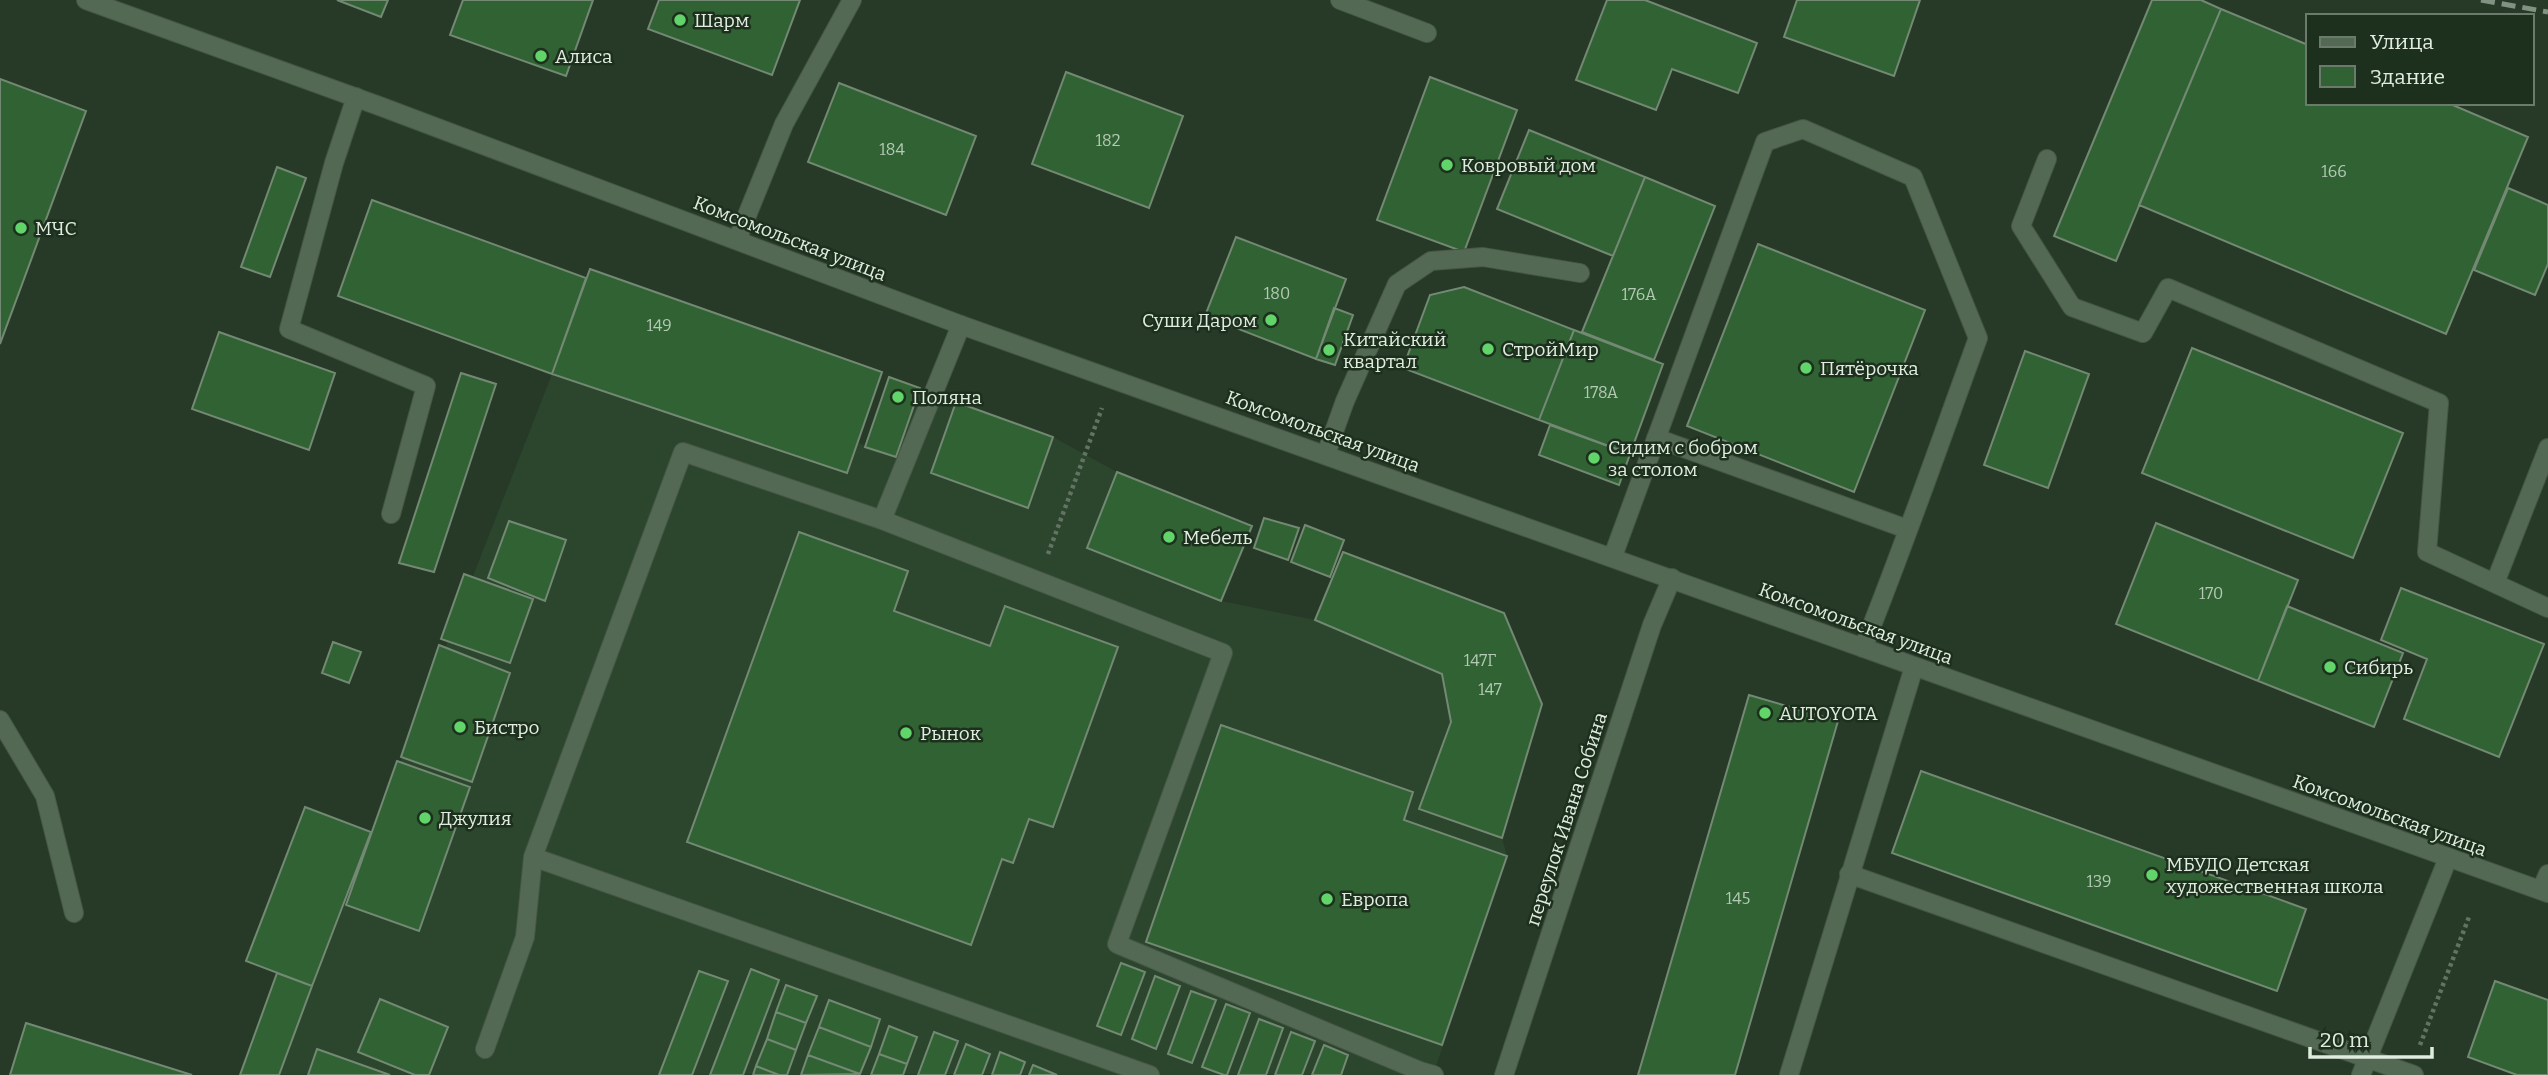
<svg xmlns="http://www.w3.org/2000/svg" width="2548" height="1075" viewBox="0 0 2548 1075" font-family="Bitter,serif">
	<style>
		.built { fill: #2c452d }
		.building { fill: #306233; stroke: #748974; stroke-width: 2 }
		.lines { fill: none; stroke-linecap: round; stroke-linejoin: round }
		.lane-casing { stroke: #455645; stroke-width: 20 }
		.street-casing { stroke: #455645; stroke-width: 20 }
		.secondary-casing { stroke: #455645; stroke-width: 20 }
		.path { stroke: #637363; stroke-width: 4.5; stroke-dasharray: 3.5 3.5; stroke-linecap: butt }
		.lane { stroke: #546954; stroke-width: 18 }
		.street { stroke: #546954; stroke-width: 18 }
		.secondary { stroke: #546954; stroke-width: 18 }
		.rail { stroke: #829282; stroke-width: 5; stroke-dasharray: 14 7; stroke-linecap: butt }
		.poi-dot { fill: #61d46a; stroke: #1d301d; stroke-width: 2.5 }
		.labels { text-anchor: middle; stroke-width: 5; stroke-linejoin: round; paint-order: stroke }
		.number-label { font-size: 16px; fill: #b4cab5 }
		.poi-label { font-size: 19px; fill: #e0ece0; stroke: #1d301d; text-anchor: start }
		.street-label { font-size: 19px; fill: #e0ece0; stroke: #1d301d }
	</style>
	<rect width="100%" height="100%" fill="#273a27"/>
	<path class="built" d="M552 374 847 473 858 443 896 457 920 388 956 402 931 473 1028 507 1053 437 1117 472 1088 548 1221 601 1315 620 1442 674 1451 722 1419 809 1502 838 1507 856 1433 1075H278Z"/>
	<path class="building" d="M337 0H388L381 17Z
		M463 0H593L566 76 450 35Z
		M659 0H800L772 75 648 29Z
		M1607 0H1645L1757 43 1738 93 1672 69 1656 110 1576 80Z
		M1797 0H1920L1894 76 1784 37Z
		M2152 0H2201L2221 9 2116 261 2054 236Z
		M2221 9 2308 45V103H2448L2528 137 2446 334 2139 205Z
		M1066 72 1183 116 1149 208 1032 164Z
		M1430 77 1517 110 1464 252 1377 220Z
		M0 79 86 111 0 344Z
		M839 83 976 136 946 215 808 162Z
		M1529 130 1645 177 1613 256 1497 209Z
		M277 167 306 178 270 277 241 267Z
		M1645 177 1715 206 1654 360 1582 332Z
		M2508 188 2548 205V264L2535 295 2474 270Z
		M372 200 586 278 552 374 338 296Z
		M1236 237 1346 279 1316 359 1205 316Z
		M1758 244 1925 310 1854 492 1687 426Z
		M590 269 882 372 847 473 552 374Z
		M1464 287 1574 330 1539 420 1403 368 1430 295Z
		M1334 308 1353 315 1335 365 1316 359Z
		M1574 330 1663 364 1630 454 1539 420Z
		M219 332 335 373 309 450 192 409Z
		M2192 348 2403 433 2353 558 2142 473Z
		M2025 351 2089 374 2048 488 1984 465Z
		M461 373 496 384 434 572 399 563Z
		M889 377 920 388 896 457 865 447Z
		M956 402 1053 437 1028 508 931 473Z
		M1550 425 1630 454 1619 485 1539 455Z
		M1117 472 1252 526 1221 601 1087 548Z
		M1264 518 1299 528 1288 560 1254 548Z
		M509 521 566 540 545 601 488 578Z
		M2156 523 2298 580 2258 681 2116 624Z
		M1305 525 1344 540 1330 577 1291 562Z
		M799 532 908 571 894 611 990 646 1005 606 1118 647 1053 827 1029 819 1013 863 1002 859 971 945 687 842Z
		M1343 552 1504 613 1542 704 1502 838 1419 809 1451 722 1442 674 1315 620Z
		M464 574 533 599 510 663 441 639Z
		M2401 588 2544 644 2499 757 2404 719 2427 659 2381 640Z
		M2287 606 2403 653 2374 727 2258 681Z
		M333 642 361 652 349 683 322 673Z
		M439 645 510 673 472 782 401 757Z
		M1749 695 1838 721 1735 1075H1638Z
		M1221 725 1413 792 1404 820 1507 856 1442 1045 1146 942Z
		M397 761 470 787 419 931 346 905Z
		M1921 771 2306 909 2277 991 1892 853Z
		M305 807 371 832 312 986 246 961Z
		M1121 963 1145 972 1121 1035 1097 1026Z
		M751 969 779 980 743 1075H710Z
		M699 971 728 981 692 1075H659Z
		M277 973 312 986 279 1075H240Z
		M1155 976 1180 986 1156 1049 1132 1039Z
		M2495 981 2548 1000V1075H2517L2468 1057Z
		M786 985 817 996 806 1023 776 1012Z
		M1191 991 1216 1000 1192 1063 1168 1054Z
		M380 999 448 1027 429 1075H415L358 1052Z
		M829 1000 880 1019 871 1047 819 1027Z
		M1226 1004 1250 1013 1227 1075H1224L1202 1067Z
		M776 1012 806 1023 796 1050 767 1039Z
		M1259 1019 1283 1028 1266 1075H1238Z
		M26 1023 192 1075H10Z
		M889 1026 917 1037 907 1064 879 1054Z
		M819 1027 871 1047 860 1074 808 1055Z
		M934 1032 958 1041 945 1075H918Z
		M1291 1032 1315 1041 1302 1075H1275Z
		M767 1039 796 1050 787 1075H779L756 1066Z
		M966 1044 990 1054 982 1075H954Z
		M1324 1045 1348 1055 1341 1075H1312Z
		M317 1049 390 1075H308Z
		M1000 1052 1025 1062 1020 1075H992Z
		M879 1054 907 1064 903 1075H871Z
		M808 1055 860 1074 801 1075Z
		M1033 1065 1057 1075H1029Z
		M756 1066 779 1075H753Z"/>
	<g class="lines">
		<defs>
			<path id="lane" d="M1340 0 1427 33
				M356 97 334 163 289 329 426 386 391 514
				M2047 159 2021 226 2072 307 2143 333 2168 288 2439 403 2427 552 2548 608
				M737 240 784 124 852 0
				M1656 438 1907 529
				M1326 454 1345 401 1397 284 1431 261 1483 257 1580 273
				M882 520 961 325
				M1613 556 1765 142 1803 129 1913 177 1978 338C1940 442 1904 546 1863 648
				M2495 583 2548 448
				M0 720 45 796 74 913
				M1849 874 2414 1075
				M485 1049 525 937 533 857
				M1150 1075 533 857 683 452 882 520 1223 653 1117 944 1420 1071 1434 1075
				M1789 1075 1914 667"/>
			<path id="street" d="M2541 890 2548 874
				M1504 1075 1652 625 1672 578
				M2361 1075 2448 858"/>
			<path id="secondary" d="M86 0 382 107 961 325 2548 893"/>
		</defs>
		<use href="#lane" class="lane-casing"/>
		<use href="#street" class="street-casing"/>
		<use href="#secondary" class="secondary-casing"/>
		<path class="path" d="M1048 554 1102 408
			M2420 1045 2469 917"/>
		<use href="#lane" class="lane"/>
		<use href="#street" class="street"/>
		<use href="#secondary" class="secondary"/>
		<path class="rail" d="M2481 0 2548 12"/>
	</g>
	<g class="poi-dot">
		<circle cx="680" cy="20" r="7"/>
		<circle cx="541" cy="56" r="7"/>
		<circle cx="1447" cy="165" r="7"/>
		<circle cx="21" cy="228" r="7"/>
		<circle cx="1271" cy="320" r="7"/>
		<circle cx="1488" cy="349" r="7"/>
		<circle cx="1329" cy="350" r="7"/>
		<circle cx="1806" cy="368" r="7"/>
		<circle cx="898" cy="397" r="7"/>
		<circle cx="1594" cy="458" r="7"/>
		<circle cx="1169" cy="537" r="7"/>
		<circle cx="2330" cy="667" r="7"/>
		<circle cx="1765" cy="713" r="7"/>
		<circle cx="460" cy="727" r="7"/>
		<circle cx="906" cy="733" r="7"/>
		<circle cx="425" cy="818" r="7"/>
		<circle cx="2152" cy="875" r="7"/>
		<circle cx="1327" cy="899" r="7"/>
	</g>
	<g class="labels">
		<g class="number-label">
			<text x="1108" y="146">182</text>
			<text x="892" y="155">184</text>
			<text x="2334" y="177">166</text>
			<text x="1277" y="299">180</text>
			<text x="1639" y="300">176А</text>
			<text x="659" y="331">149</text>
			<text x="1601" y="398">178А</text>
			<text x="2211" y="599">170</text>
			<text x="1480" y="666">147Г</text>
			<text x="1490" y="695">147</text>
			<text x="2099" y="887">139</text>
			<text x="1738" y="904">145</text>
		</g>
		<g class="poi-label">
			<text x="694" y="27">Шарм</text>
			<text x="555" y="63">Алиса</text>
			<text x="1461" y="172">Ковровый дом</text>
			<text x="35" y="235">МЧС</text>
			<text x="1257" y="327" text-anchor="end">Суши Даром</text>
			<text x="1343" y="346">Китайский<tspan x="1343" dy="22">квартал</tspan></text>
			<text x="1502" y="356">СтройМир</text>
			<text x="1820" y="375">Пятёрочка</text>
			<text x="912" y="404">Поляна</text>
			<text x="1608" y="454">Сидим с бобром<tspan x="1608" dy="22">за столом</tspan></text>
			<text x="1183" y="544">Мебель</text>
			<text x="2344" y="674">Сибирь</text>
			<text x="1779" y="720">AUTOYOTA</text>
			<text x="474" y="734">Бистро</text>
			<text x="920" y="740">Рынок</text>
			<text x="439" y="825">Джулия</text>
			<text x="2166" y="871">МБУДО Детская<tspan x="2166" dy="22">художественная школа</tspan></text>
			<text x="1341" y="906">Европа</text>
		</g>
		<g class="street-label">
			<text transform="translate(790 238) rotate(21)" y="7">Комсомольская улица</text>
			<text transform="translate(1323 431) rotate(20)" y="7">Комсомольская улица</text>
			<text transform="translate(1856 623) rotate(20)" y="7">Комсомольская улица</text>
			<text transform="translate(2390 815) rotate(20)" y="7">Комсомольская улица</text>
			<text transform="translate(1566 819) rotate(-72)" y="7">переулок Ивана Собина</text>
		</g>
	</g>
	<rect x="2306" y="14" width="228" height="91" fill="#1d301d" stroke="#6b7b6b" stroke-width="2"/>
	<rect x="2320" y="37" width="35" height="10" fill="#546954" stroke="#6b7b6b" stroke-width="2"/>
	<text x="2370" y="49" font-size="21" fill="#e0ece0">Улица</text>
	<rect x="2320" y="66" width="35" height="21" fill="#306233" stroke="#6b7b6b" stroke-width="2"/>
	<text x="2370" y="84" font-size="21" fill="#e0ece0">Здание</text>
	<path d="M2310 1047v10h122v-10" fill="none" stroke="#e0ece0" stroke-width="3.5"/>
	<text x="2320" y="1047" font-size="21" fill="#e0ece0" stroke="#1d301d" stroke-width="5" paint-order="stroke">20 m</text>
</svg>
